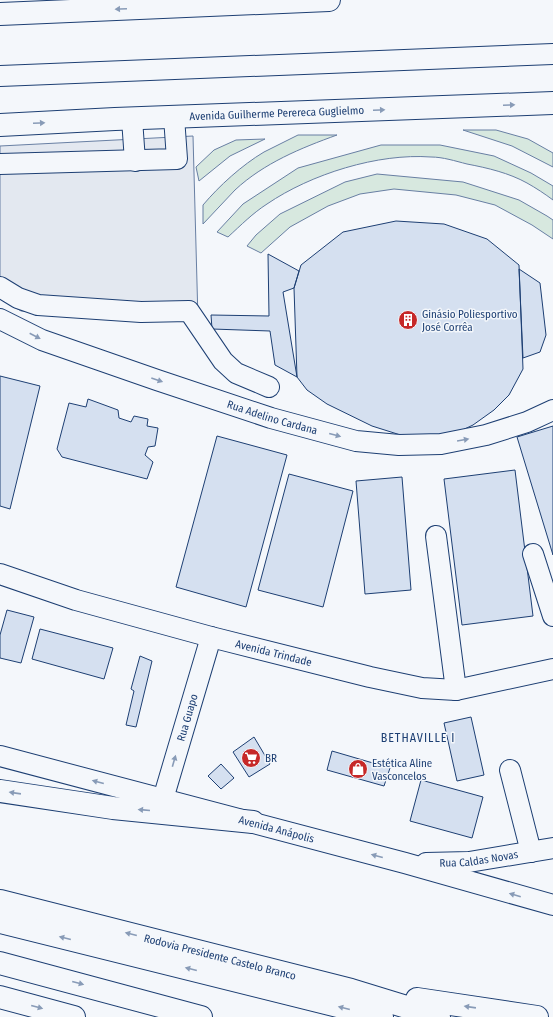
<svg xmlns="http://www.w3.org/2000/svg" width="553" height="1017" viewBox="0 0 553 1017" font-family="'Fira Sans Condensed',sans-serif">
	<style>
		.green { fill: #d7e8df; stroke: #687fa3 }
		.parking { fill: #e3e8f0; stroke: #687fa3 }
		.building { fill: #d5e0f0; stroke: #1d3f73 }
		.lines { fill: none; stroke-linecap: round; stroke-linejoin: round }
		.minor-casing { stroke: #1d3f73; stroke-width: 22 }
		.major-casing { stroke: #1d3f73; stroke-width: 24 }
		.highway-casing { stroke: #1d3f73; stroke-width: 24 }
		.minor { stroke: #f4f7fb; stroke-width: 20 }
		.major { stroke: #f4f7fb; stroke-width: 22 }
		.highway { stroke: #f4f7fb; stroke-width: 22 }
		.oneway { fill: #889bb7 }
		.labels { text-anchor: middle; stroke-width: 3; stroke-linejoin: round; paint-order: stroke }
		.street-label { font-size: 11px; fill: #1d3f73; stroke: #f4f7fb }
		.poi-label { font-size: 11px; fill: #1d3f73; stroke: #f4f7fb; text-anchor: start }
		.neighbourhood-label { font-size: 12px; letter-spacing: 1px; fill: #1d3f73; stroke: #f4f7fb }
	</style>
	<rect width="100%" height="100%" fill="#f4f7fb"/>
	<path class="green" d="M463 130H496L528 139 553 153V167L512 146Z
		M298 135H337C301 148 264 163 235 190 224 201 214 213 203 224V205C219 186 242 165 264 152 275 146 287 141 298 135Z
		M265 139 230 156 199 181 196 167 214 150 236 140Z
		M381 145H440L494 156 531 173 553 186V200C545 194 536 188 527 183 509 173 488 168 467 164 455 161 443 157 431 157 378 153 311 174 267 204 253 213 241 225 228 237L217 232 243 204 298 168Z
		M377 174 463 182 519 200 547 216 553 220V239L532 225 495 205 456 195 394 189 360 194 328 206 290 227 261 253 247 246 256 235 280 214 345 182Z"/>
	<path class="parking" d="M193 136 198 320 21 311 0 298V146Z"/>
	<path class="building" d="M396 221 444 224 487 239 519 265 523 369 509 395 494 410 473 425 452 435 410 438 372 426 327 404 307 390 297 377 294 288 301 265 343 232Z
		M268 254 299 271 294 288 283 292 297 377 275 365 270 331 212 329 211 315 269 316Z
		M519 269 540 283 546 335 540 352 523 358Z
		M0 376 40 386 10 509 0 506Z
		M88 399 118 410 119 418 131 422 134 416 148 419 147 426 158 428 155 446 148 447 145 455 153 462 147 479 62 457 57 449 69 403 86 407Z
		M553 426V555L517 437Z
		M217 436 287 455 246 607 176 587Z
		M515 470 533 616 462 625 444 479Z
		M289 474 353 491 323 607 258 590Z
		M402 477 411 590 365 594 356 481Z
		M7 610 34 617 21 663 0 658V635Z
		M40 629 113 648 104 679 32 659Z
		M140 656 152 661 136 727 126 725 134 691 131 689Z
		M471 717 484 775 457 781 444 723Z
		M254 737 270 764 249 777 233 752Z
		M332 751 390 768 384 786 327 770Z
		M221 764 234 778 221 789 208 776Z
		M421 780 483 797 472 838 410 821Z"/>
	<g class="lines">
		<defs>
			<g id="minor">
				<path d="M0 76 553 54"/>
				<path d="M132 119 135 161"/>
				<path d="M0 164 177 159 174 117"/>
				<path d="M0 287 18 298 38 305 141 312 189 311 223 361 236 373 269 387"/>
				<path id="s1" d="M0 319 42 340 157 380 271 418 356 441 399 445 441 444 486 435 527 422 553 410"/>
				<path d="M436 536 456 690"/>
				<path d="M533 554 553 616"/>
				<path id="s2" d="M0 574 76 600 211 637 370 677 422 688 456 690 553 669"/>
				<path id="s3" d="M0 756 405 863 553 905"/>
				<path d="M510 770 531 852"/>
				<path id="s4" d="M163 799 211 637"/>
				<path id="s5" d="M426 863 469 862 553 848"/>
			</g>
			<g id="major">
				<path d="M0 14 329 0"/>
				<path id="s6" d="M0 125 115 119 553 103"/>
			</g>
			<g id="highway">
				<path d="M0 791 113 808 253 822"/>
				<path id="s7" d="M0 901 351 990 439 1017"/>
				<path d="M0 922 382 1017"/>
				<path d="M0 963 201 1017"/>
				<path d="M0 997 74 1017"/>
				<path d="M417 999 537 1017"/>
			</g>
		</defs>
		<use href="#minor" class="minor-casing"/>
		<use href="#major" class="major-casing"/>
		<use href="#highway" class="highway-casing"/>
		<use href="#minor" class="minor"/>
		<use href="#major" class="major"/>
		<use href="#highway" class="highway"/>
	</g>
	<defs><path id="oneway-solid" d="M-6-.8H1V-3.2L6.5 0L1 3.2V.8H-6Z"/></defs>
	<g class="oneway">
		<use href="#oneway-solid" transform="translate(121 9) rotate(178)"/>
		<use href="#oneway-solid" transform="translate(509 105) rotate(-2)"/>
		<use href="#oneway-solid" transform="translate(379 110) rotate(-2)"/>
		<use href="#oneway-solid" transform="translate(39 123) rotate(-3)"/>
		<use href="#oneway-solid" transform="translate(35 336) rotate(27)"/>
		<use href="#oneway-solid" transform="translate(157 380) rotate(19)"/>
		<use href="#oneway-solid" transform="translate(335 435) rotate(15)"/>
		<use href="#oneway-solid" transform="translate(463 440) rotate(-10)"/>
		<use href="#oneway-solid" transform="translate(174 761) rotate(-74)"/>
		<use href="#oneway-solid" transform="translate(98 782) rotate(-165)"/>
		<use href="#oneway-solid" transform="translate(15 793) rotate(-172)"/>
		<use href="#oneway-solid" transform="translate(144 810) rotate(-175)"/>
		<use href="#oneway-solid" transform="translate(377 856) rotate(-165)"/>
		<use href="#oneway-solid" transform="translate(515 895) rotate(-164)"/>
		<use href="#oneway-solid" transform="translate(131 934) rotate(-166)"/>
		<use href="#oneway-solid" transform="translate(65 938) rotate(-166)"/>
		<use href="#oneway-solid" transform="translate(191 969) rotate(-166)"/>
		<use href="#oneway-solid" transform="translate(78 983) rotate(15)"/>
		<use href="#oneway-solid" transform="translate(37 1007) rotate(15)"/>
		<use href="#oneway-solid" transform="translate(470 1007) rotate(-172)"/>
		<use href="#oneway-solid" transform="translate(344 1008) rotate(-166)"/>
	</g>
	<defs>
		<symbol id="building-disc" viewBox="-11 -11 22 22"><circle r="9.5" fill="#c62828" stroke="#f4f7fb"/><path d="M-4-6H4V6H1V3H-1V6H-4ZM-2.5-4.3h1.7v1.8h-1.7ZM.8-4.3h1.7v1.8H.8ZM-2.5-1h1.7V.8h-1.7ZM.8-1h1.7V.8H.8Z" fill="#fff"/></symbol>
		<symbol id="supermarket-disc" viewBox="-11 -11 22 22"><circle r="9.5" fill="#c62828" stroke="#f4f7fb"/><path d="M-6-5.5h2.5l.6 2H6L4.5 2H-2.5L-4.4-4H-6ZM-1.5 3.2a1.3 1.3 0 1 0 .1 0ZM3 3.2a1.3 1.3 0 1 0 .1 0Z" fill="#fff"/></symbol>
		<symbol id="shop-disc" viewBox="-11 -11 22 22"><circle r="9.5" fill="#c62828" stroke="#f4f7fb"/><path d="M-5-2.5h2.3a2.7 3.5 0 0 1 5.4 0H5L5.5 6h-11ZM-1.5-2.5h3a1.5 2.3 0 0 0-3 0Z" fill="#fff"/></symbol>
	</defs>
	<g fill-rule="evenodd">
		<use href="#building-disc" x="397" y="309" width="22" height="22"/>
		<use href="#supermarket-disc" x="240" y="747" width="22" height="22"/>
		<use href="#shop-disc" x="347" y="758" width="22" height="22"/>
	</g>
	<g class="labels">
		<g class="street-label">
			<text dy="4" stroke="none"><textPath href="#s6" startOffset="277">Avenida Guilherme Perereca Guglielmo</textPath></text>
			<text dy="4" stroke="none"><textPath href="#s1" startOffset="290">Rua Adelino Cardana</textPath></text>
			<text dy="4" stroke="none"><textPath href="#s2" startOffset="285">Avenida Trindade</textPath></text>
			<text dy="4" stroke="none"><textPath href="#s4" startOffset="85">Rua Guapo</textPath></text>
			<text dy="4" stroke="none"><textPath href="#s3" startOffset="286">Avenida Anápolis</textPath></text>
			<text dy="4" stroke="none"><textPath href="#s5" startOffset="53">Rua Caldas Novas</textPath></text>
			<text dy="4" stroke="none"><textPath href="#s7" startOffset="227">Rodovia Presidente Castelo Branco</textPath></text>
		</g>
		<g class="poi-label">
			<text x="422" y="318">Ginásio Poliesportivo<tspan x="422" dy="13">José Corrêa</tspan></text>
			<text x="265" y="762">BR</text>
			<text x="372" y="767">Estética Aline<tspan x="372" dy="13">Vasconcelos</tspan></text>
		</g>
		<g class="neighbourhood-label">
			<text x="418" y="742">BETHAVILLE I</text>
		</g>
	</g>
</svg>
